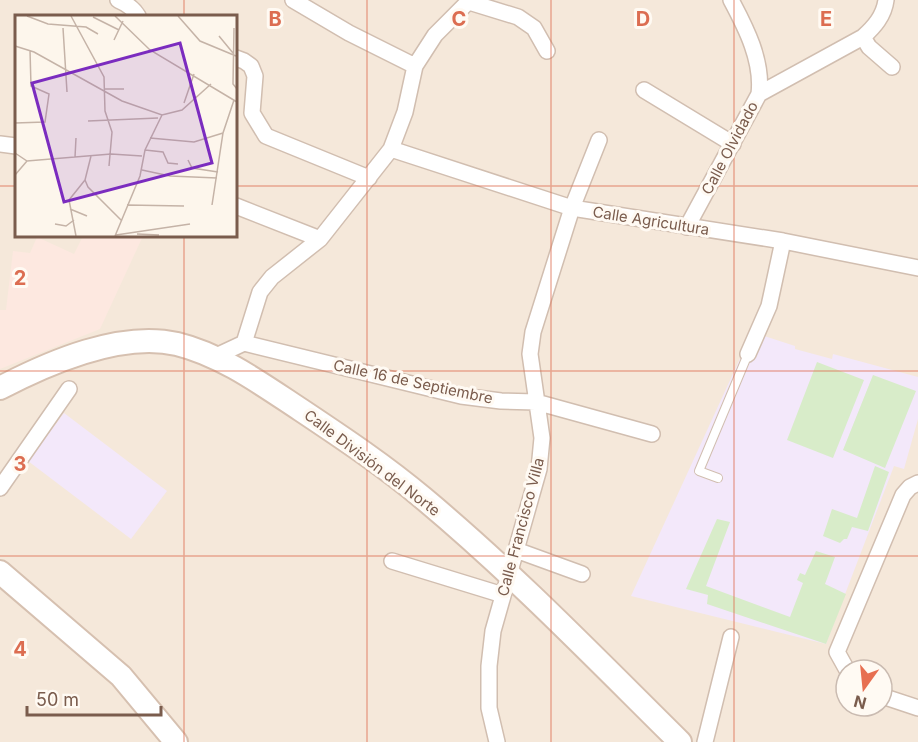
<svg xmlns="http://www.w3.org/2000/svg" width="918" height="742" viewBox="0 0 918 742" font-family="Inter,sans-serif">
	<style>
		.residential { fill: #f5e8da; fill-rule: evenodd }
		.commercial { fill: #fde8e0 }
		.education { fill: #f3e8fa }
		.green { fill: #d8ecc9 }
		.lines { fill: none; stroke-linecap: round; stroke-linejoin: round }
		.lane-casing { stroke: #d1beb0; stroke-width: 10 }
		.street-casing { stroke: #d1beb0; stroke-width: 18 }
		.secondary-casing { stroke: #d6c0b0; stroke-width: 26 }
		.lane { stroke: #fff; stroke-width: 8 }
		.street { stroke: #fff; stroke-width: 15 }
		.secondary { stroke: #fff; stroke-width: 22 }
		.grid { fill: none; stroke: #dc6d51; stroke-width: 1.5; stroke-opacity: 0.55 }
		.labels { text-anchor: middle; stroke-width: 6; stroke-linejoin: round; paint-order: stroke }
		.street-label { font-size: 15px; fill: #7a5c4d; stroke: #fffaf3 }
		.inset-road { fill: none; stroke: #c5b3a7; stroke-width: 1.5 }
		.view { fill: #7b2cbf; fill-opacity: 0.15; stroke: #7b2cbf; stroke-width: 3 }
		.inset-edge { fill: none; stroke: #7a5c4d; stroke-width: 3 }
		.grid-label { font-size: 20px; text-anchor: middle; font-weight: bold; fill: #dc6d51; stroke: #fffaf3; stroke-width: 6; stroke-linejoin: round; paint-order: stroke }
	</style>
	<rect width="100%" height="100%" fill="#fdf6ec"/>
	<path class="residential" d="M0 0H918V742H0ZM16 16H236V236H16ZM846 670H882V706H846Z"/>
	<path class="commercial" d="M83 236H143L100 329 0 369V310H6L13 251 30 253 37 237 74 254Z"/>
	<path class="education" d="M761 335 795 346V349L832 359 833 354 918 377V419L904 469 894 466 826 644 631 596 743 352Z
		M64 413 167 491 131 539 28 461Z"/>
	<path class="green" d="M817 362 864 380 833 458 787 440Z
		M873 375 916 391 885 468 843 450Z
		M875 466 889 472 868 531 852 527 847 539H844L840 543 823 536 832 509 857 518Z
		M717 519 730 522 706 586 790 617 803 583 797 580 800 573 805 575 816 551 835 557 825 584 846 594 826 644 707 604 708 595 686 589Z"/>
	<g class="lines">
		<defs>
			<path id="lane" d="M718 478 699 471 748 354"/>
			<path id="street" d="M118 0C125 3 134 9 138 16
				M293 0 349 33 415 66
				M469 2 518 17 534 28 547 51
				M863 37 869 47 892 67
				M236 58 244 61 251 66 255 76 252 113 266 136 369 178
				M644 90 733 144
				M759 94 863 37C874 27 884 16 886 0
				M0 144 16 146
				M391 149 572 208 783 241 918 268
				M236 206 320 239
				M687 227 759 94C763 61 746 28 731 0
				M244 343 461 396 501 401 536 402 652 434
				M748 354 769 306 783 241
				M214 357 244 343 260 292 272 277 320 239 391 149 405 112 415 66 435 35 470 0
				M0 488 69 389
				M516 550 582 574
				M392 561 503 595
				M847 670 837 652 903 495 910 487 918 483
				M882 696 918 708
				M497 742 489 708V666L493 631 539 469 542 438 530 354 533 332 572 208 599 140
				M705 742 731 637"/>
			<path id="secondary" d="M0 388C50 362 121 331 177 344 222 355 263 385 301 410 343 438 385 466 423 498 514 574 596 659 680 742
				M0 572 121 676 176 742"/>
		</defs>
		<use href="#lane" class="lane-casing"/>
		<use href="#street" class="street-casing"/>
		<use href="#secondary" class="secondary-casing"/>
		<use href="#lane" class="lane"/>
		<use href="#street" class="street"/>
		<use href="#secondary" class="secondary"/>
	</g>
	<path class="grid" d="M184 0V16M367 0V742M551 0V742M734 0V742M0 186H16M236 186H918M184 236V742M0 371H918M0 556H918"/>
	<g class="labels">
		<g class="street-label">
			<text transform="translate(730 148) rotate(-62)" y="5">Calle Olvidado</text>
			<text transform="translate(651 221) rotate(9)" y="5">Calle Agricultura</text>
			<text transform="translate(413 382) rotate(12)" y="5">Calle 16 de Septiembre</text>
			<text transform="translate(372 463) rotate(37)" y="5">Calle División del Norte</text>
			<text transform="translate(521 527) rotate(-75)" y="5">Calle Francisco Villa</text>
		</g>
	</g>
	<g transform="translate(15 15)">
		<rect width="222" height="222" fill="#fdf6ec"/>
		<path class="inset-road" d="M12 1 33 9 71 12 83 19M56 1 89 62 90 96 97 117 94 151M100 1 135 35 222 87M163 1 185 26 221 41M78 2 104 15M48 13 52 77M219 13 218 69 222 74M204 21 218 38M99 25 108 6M0 31 19 37 107 86 147 100 167 95 196 69M90 74H109M169 88 179 59M73 106 143 103M0 108 30 107 34 79 16 71 15 35M135 123 179 127 208 118M130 135 148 137 153 148 163 149M0 138 12 146 96 139 127 141M76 141 70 165 73 172 107 206M60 142 61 123M173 145 177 153 203 157M127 155 155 161 202 163M0 160 12 146M112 190 169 191M197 190 208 118 219 85M55 194 72 201M40 209 51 211 59 205M122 219 144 220M101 220 175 209M61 221 54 185 70 165M100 221 125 161 130 135 147 100"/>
		<path class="view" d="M165 28 197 148 49 187 17 68Z"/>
		<rect width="222" height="222" class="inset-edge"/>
	</g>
	<g class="grid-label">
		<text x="275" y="26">B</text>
		<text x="459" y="26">C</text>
		<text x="643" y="26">D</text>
		<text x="826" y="26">E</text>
		<text x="20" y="285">2</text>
		<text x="20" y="471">3</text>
		<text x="20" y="656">4</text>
	</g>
	<g transform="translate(864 688) rotate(195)"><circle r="28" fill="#fffaf3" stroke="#cabbb1" stroke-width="1.5"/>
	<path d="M0-4.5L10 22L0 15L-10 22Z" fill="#e76f51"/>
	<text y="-9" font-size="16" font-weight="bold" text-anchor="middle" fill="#7a5c4d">N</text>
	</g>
	<path d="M27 706v9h134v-9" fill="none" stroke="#7a5c4d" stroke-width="3"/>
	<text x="36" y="706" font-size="18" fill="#7a5c4d" stroke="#fffaf3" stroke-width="4.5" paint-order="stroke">50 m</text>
</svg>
